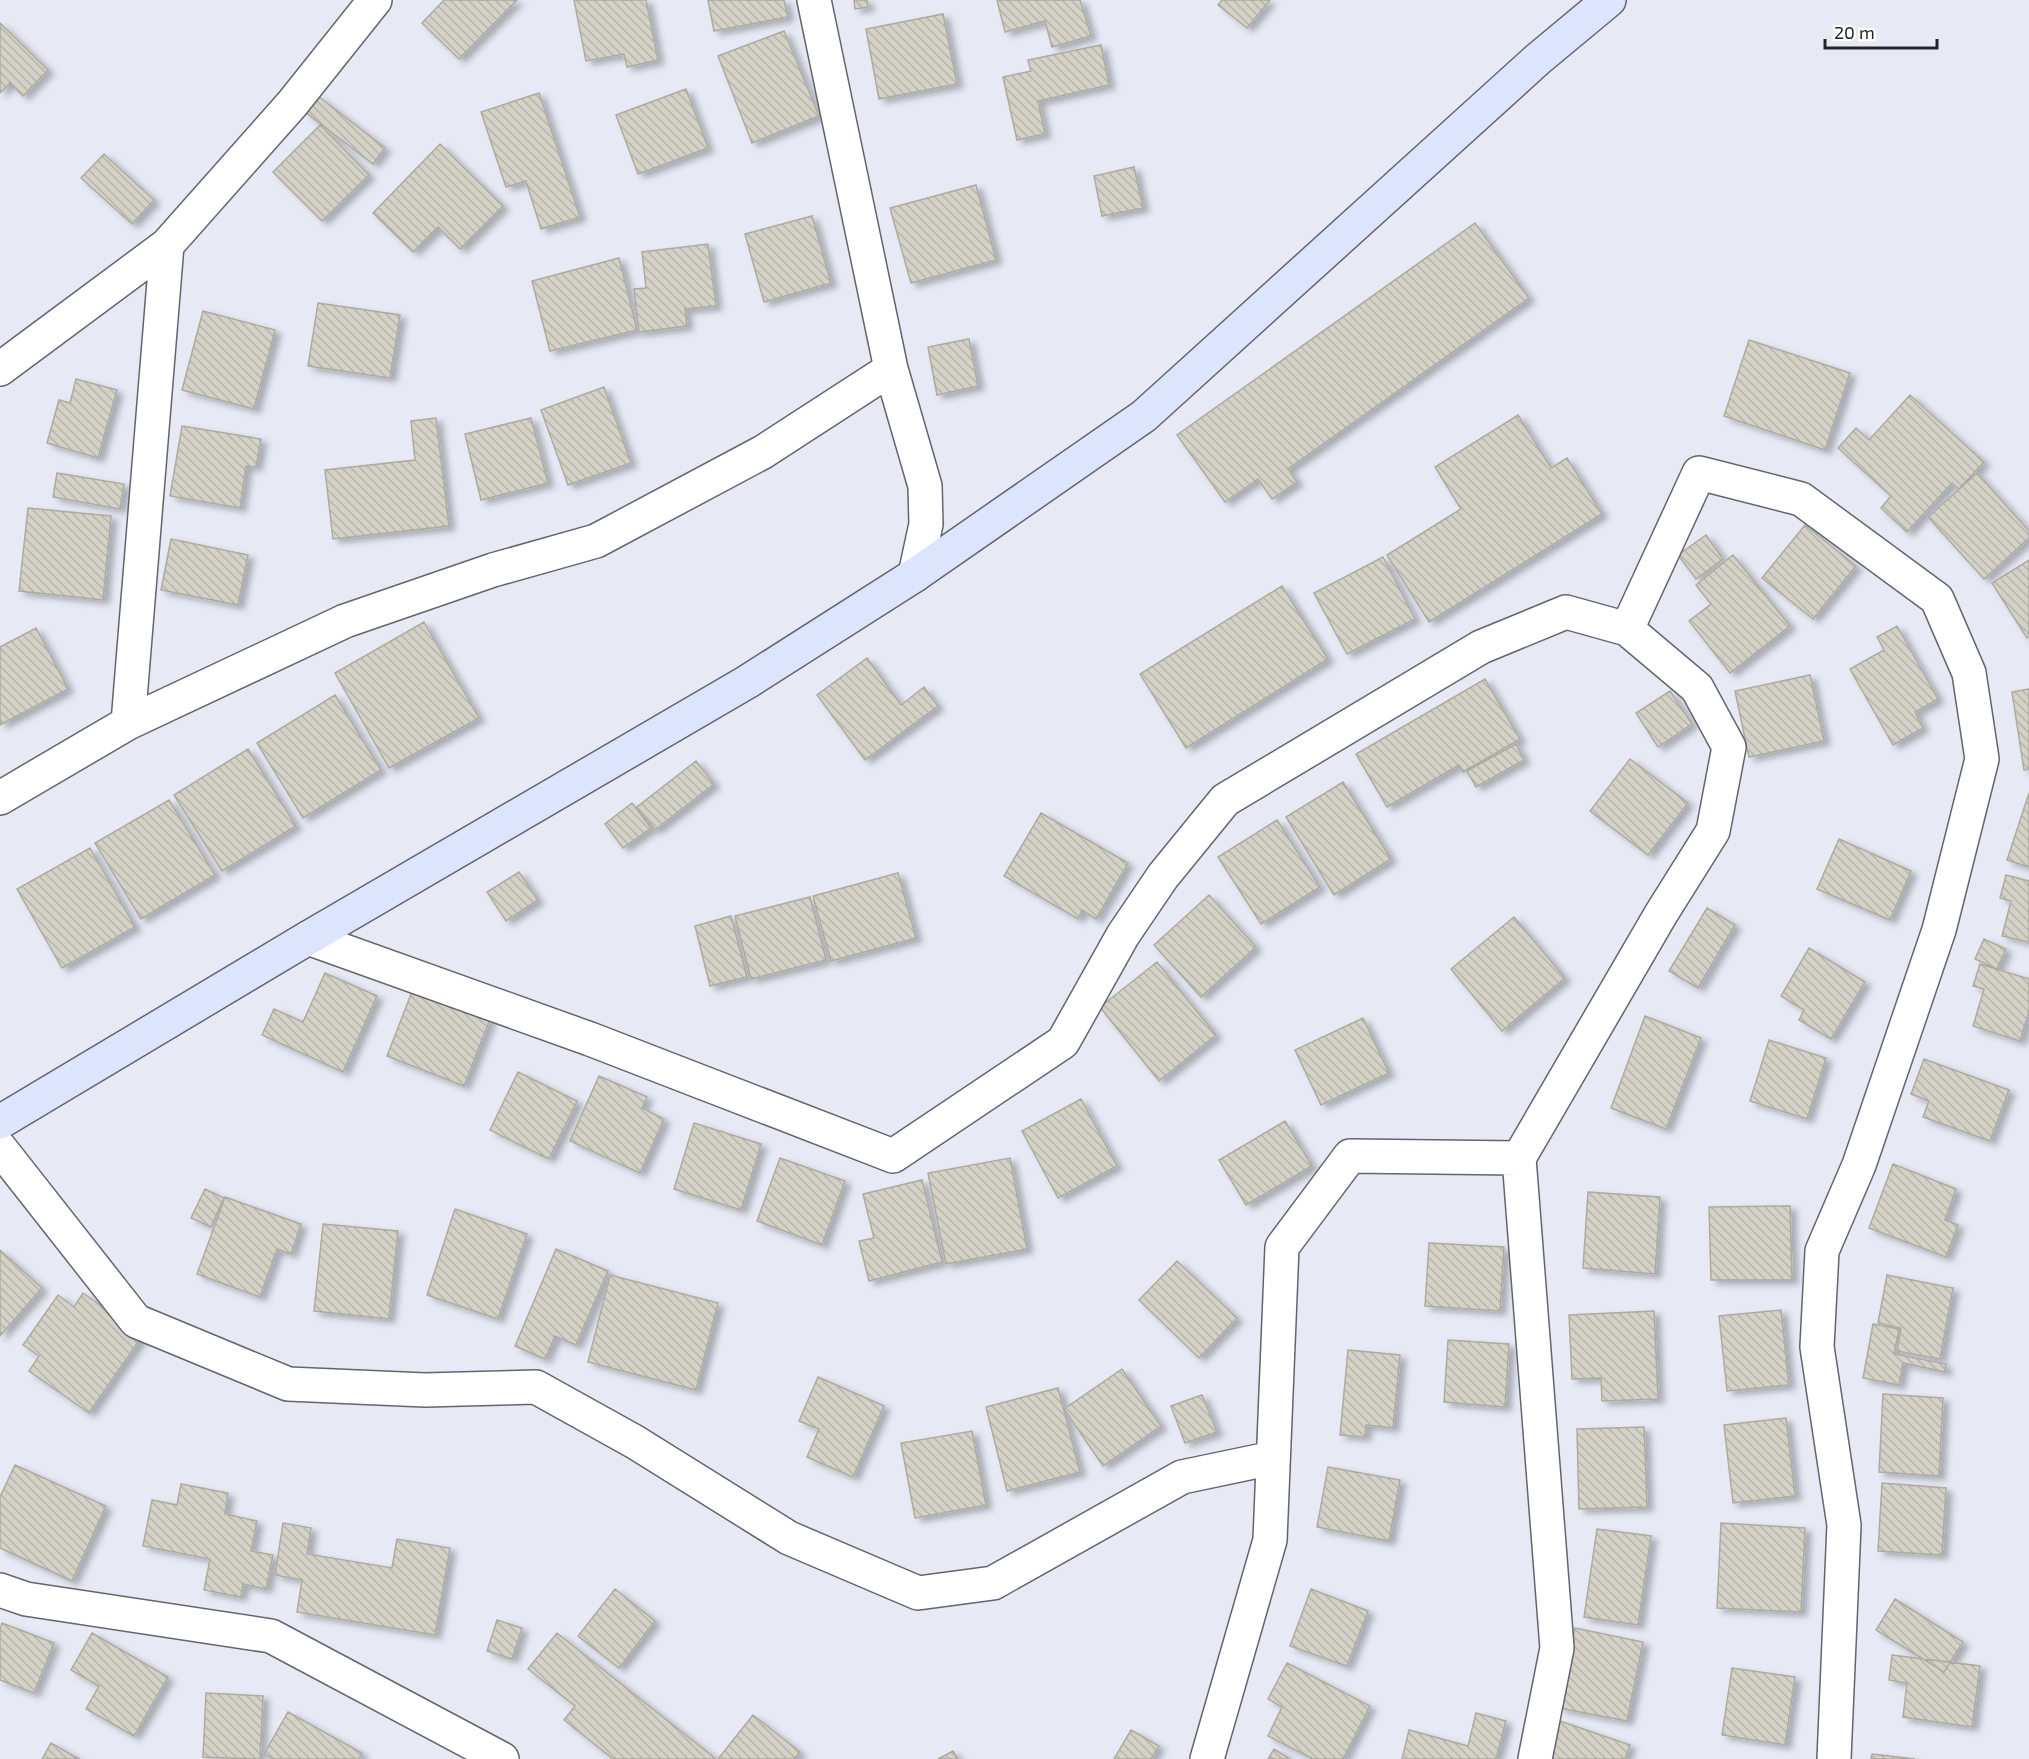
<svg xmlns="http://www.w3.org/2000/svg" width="2029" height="1759" viewBox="0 0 2029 1759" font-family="'Exo 2',sans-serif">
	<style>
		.building { fill: url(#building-back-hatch); stroke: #adaba1; stroke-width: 1.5; filter: url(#shadow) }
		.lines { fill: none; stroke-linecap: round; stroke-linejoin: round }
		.minor-casing { stroke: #62656f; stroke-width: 36 }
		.secondary-casing { stroke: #62656f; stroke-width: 36 }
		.minor { stroke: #fff; stroke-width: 33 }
		.secondary { stroke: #dde4fe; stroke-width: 33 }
	</style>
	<defs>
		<pattern id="building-back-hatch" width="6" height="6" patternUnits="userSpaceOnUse" patternTransform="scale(1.5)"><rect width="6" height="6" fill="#d4d2c7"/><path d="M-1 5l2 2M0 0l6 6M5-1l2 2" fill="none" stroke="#b6b4ab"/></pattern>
		<filter id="shadow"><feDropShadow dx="6" dy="4" stdDeviation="3" flood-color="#0004"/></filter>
	</defs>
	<rect width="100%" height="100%" fill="#e7eaf5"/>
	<path class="building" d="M444 0H517L459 59 422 23Z
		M574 0H646L658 60 627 67 624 54 586 61Z
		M708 0H784L788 17 714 31Z
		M854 0H867L868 7 855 9Z
		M997 0H1080L1091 36 1052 47 1045 21 1005 32Z
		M1222 0H1270L1247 28 1218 5Z
		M943 14 957 84 879 99 866 29Z
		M0 23 48 70 23 96 10 83 0 93Z
		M784 31 819 116 752 143 718 56Z
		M1101 45 1109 85 1038 101 1045 134 1017 140 1003 77 1031 71 1028 60Z
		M686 89 708 148 638 174 616 115Z
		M539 93 580 217 541 229 526 181 506 187 481 112Z
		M318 96 385 148 373 164 305 112Z
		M320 125 369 175 322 221 273 172Z
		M440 144 503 206 460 249 438 227 413 252 373 213Z
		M104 154 154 200 132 224 81 178Z
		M1134 167 1143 208 1102 216 1094 176Z
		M976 185 996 260 911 283 890 208Z
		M812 216 831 283 764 302 745 234Z
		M1475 223 1529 298 1288 469 1297 482 1272 499 1258 479 1225 502 1177 435Z
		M708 244 716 306 685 309 687 326 639 332 634 289 646 288 642 252Z
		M619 258 637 330 550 351 532 281Z
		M318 303 400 315 390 378 308 366Z
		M203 311 275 330 254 409 182 390Z
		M969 339 978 386 937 395 928 347Z
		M1749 340 1850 373 1825 450 1724 416Z
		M76 379 117 390 98 458 47 443 59 400 70 403Z
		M604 387 631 463 568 485 541 410Z
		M1910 395 1984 462 1959 489 1952 483 1907 532 1881 508 1891 496 1838 448 1856 428 1869 440Z
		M1518 415 1551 468 1567 458 1602 514 1429 622 1387 555 1461 509 1435 467Z
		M436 418 449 526 333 539 325 470 415 460 411 421Z
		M531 418 548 483 481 500 465 434Z
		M182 426 261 439 256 467 246 466 240 508 170 496Z
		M57 473 124 484 120 509 53 497Z
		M1977 473 2029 531V538L1984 579 1928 517Z
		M28 508 111 516 103 600 19 591Z
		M1805 525 1856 566 1813 619 1762 578Z
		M1706 535 1723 559 1696 579 1678 555Z
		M171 539 248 555 238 605 161 590Z
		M1733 555 1790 626 1730 673 1689 621 1711 604 1696 585Z
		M1383 557 1415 619 1347 654 1314 593Z
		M2029 560V636L2027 638 1992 583Z
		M1282 586 1328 659 1186 748 1140 674Z
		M424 622 479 718 389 768 335 673Z
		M1897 626 1938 699 1915 712 1923 728 1893 745 1850 669 1884 650 1877 637Z
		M36 628 68 689 0 725V647Z
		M867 658 901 705 924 687 938 706 865 760 817 695Z
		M1810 675 1824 741 1749 757 1735 691Z
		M1485 679 1520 739 1463 772 1459 765 1387 807 1356 754Z
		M2029 689V769L2024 770 2012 692Z
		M1670 691 1692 724 1658 747 1636 713Z
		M335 695 381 770 303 818 257 743Z
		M1516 744 1524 760 1476 787 1467 771Z
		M248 749 296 826 222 871 174 795Z
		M1630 759 1688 803 1648 855 1590 811Z
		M696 761 714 784 655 830 637 807Z
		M1343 782 1391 859 1334 895 1286 817Z
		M2029 793V867L2007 860Z
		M169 800 215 875 141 919 95 843Z
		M632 803 651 828 623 848 605 824Z
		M1041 813 1128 863 1096 919 1082 910 1078 919 1004 876Z
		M1277 820 1320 887 1261 924 1218 857Z
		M1839 839 1911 871 1890 920 1817 889Z
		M90 848 135 927 62 968 17 889Z
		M519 872 538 900 506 921 487 892Z
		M898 873 916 938 831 961 813 896Z
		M2006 875 2029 881V942L2002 936 2011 901 2000 898Z
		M1209 895 1256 947 1201 997 1154 945Z
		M810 897 826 960 751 979 735 916Z
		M1707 908 1735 925 1698 988 1669 971Z
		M731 916 747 977 710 986 695 926Z
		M1514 917 1565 978 1502 1031 1451 969Z
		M1984 939 2006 949 1997 969 1975 959Z
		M1809 948 1865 982 1831 1039 1799 1020 1804 1010 1781 996Z
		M1157 962 1216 1035 1159 1081 1100 1007Z
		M1980 964 2029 979V1011L2020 1041 1973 1026 1984 989 1973 986Z
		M325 973 377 996 343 1072 262 1035 274 1009 303 1022Z
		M413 989 490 1019 464 1086 387 1056Z
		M1645 1016 1701 1038 1666 1129 1611 1108Z
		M1363 1018 1389 1073 1321 1105 1295 1050Z
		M1769 1040 1826 1058 1807 1119 1750 1101Z
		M1924 1059 2009 1090 1990 1141 1923 1117 1929 1101 1911 1094Z
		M518 1072 577 1101 549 1159 490 1130Z
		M599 1076 647 1097 642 1108 664 1119 640 1173 570 1141Z
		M1081 1099 1117 1166 1058 1198 1022 1131Z
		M1285 1121 1312 1166 1246 1205 1219 1160Z
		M694 1123 761 1144 741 1210 674 1189Z
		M780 1158 845 1181 822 1245 757 1221Z
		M1010 1158 1027 1249 946 1264 928 1173Z
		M1893 1164 1956 1189 1945 1220 1958 1225 1946 1257 1869 1228Z
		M922 1180 942 1262 869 1281 859 1241 874 1238 863 1194Z
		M205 1189 224 1198 211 1227 191 1218Z
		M1588 1192 1660 1197 1655 1274 1583 1268Z
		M225 1197 301 1224 291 1254 277 1249 260 1297 197 1274Z
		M1790 1206 1792 1280H1711L1709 1207Z
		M455 1209 527 1234 498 1319 427 1295Z
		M323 1224 398 1231 389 1319 314 1311Z
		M1429 1243 1504 1247 1500 1311 1425 1306Z
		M556 1249 608 1271 576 1345 555 1336 545 1359 515 1346Z
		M0 1250 42 1288 0 1336Z
		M1177 1261 1237 1318 1199 1358 1139 1300Z
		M610 1275 718 1303 696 1390 588 1362Z
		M1887 1275 1953 1288 1940 1359 1897 1351 1901 1328 1878 1323Z
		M83 1293 143 1335 89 1413 29 1371 39 1356 23 1345 58 1295 74 1307Z
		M1781 1310 1789 1385 1727 1391 1719 1316Z
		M1654 1311 1658 1399 1602 1401 1601 1378 1572 1379 1569 1315Z
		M1873 1324 1899 1329 1894 1354 1946 1364 1945 1372 1903 1363 1899 1385 1863 1378Z
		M1448 1340 1509 1344 1505 1407 1444 1402Z
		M1348 1350 1400 1355 1393 1428 1366 1425 1365 1437 1340 1435Z
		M1122 1369 1161 1426 1103 1466 1064 1409Z
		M818 1377 884 1406 853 1477 807 1457 819 1429 799 1421Z
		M1058 1388 1080 1472 1007 1491 986 1407Z
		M1883 1394 1943 1398 1939 1476 1879 1472Z
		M1202 1395 1217 1432 1185 1443 1171 1406Z
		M1786 1418 1795 1496 1733 1503 1724 1425Z
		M1644 1427 1647 1507 1579 1509 1577 1429Z
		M972 1431 986 1505 915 1518 901 1443Z
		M15 1465 106 1506 72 1581 0 1548V1497Z
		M1328 1467 1400 1480 1389 1541 1317 1527Z
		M1882 1483 1946 1488 1942 1555 1878 1551Z
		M181 1484 228 1493 225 1514 257 1521 251 1551 273 1555 266 1589 243 1584 241 1597 204 1590 210 1559 143 1546 152 1500 177 1505Z
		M283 1523 311 1528 307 1554 392 1568 397 1539 450 1548 435 1635 297 1612 302 1580 275 1575Z
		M1721 1523 1805 1528 1801 1612 1717 1608Z
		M1597 1529 1651 1536 1638 1625 1584 1617Z
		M615 1589 655 1621 619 1668 578 1636Z
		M1311 1589 1368 1611 1347 1666 1290 1646Z
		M1895 1599 1963 1642 1944 1672 1876 1630Z
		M497 1620 522 1628 512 1659 487 1651Z
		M2 1623 54 1643 34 1693 0 1680V1629Z
		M1575 1628 1643 1642 1627 1721 1559 1708Z
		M92 1633 168 1677 134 1736 86 1709 99 1686 71 1670Z
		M557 1633 716 1759H613L564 1720 575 1706 528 1669Z
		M1892 1655 1980 1666 1972 1727 1903 1717 1907 1683 1889 1680Z
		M1287 1663 1370 1706 1343 1759H1313L1268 1736 1282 1707 1268 1699Z
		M1732 1668 1795 1677 1785 1745 1722 1735Z
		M206 1693 263 1696 260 1759 203 1757Z
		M288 1712 362 1753 359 1759H273L264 1754Z
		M1476 1713 1506 1721 1496 1759H1402L1409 1730 1468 1746Z
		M753 1715 800 1752 794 1759H718Z
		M1560 1721 1630 1745 1625 1759H1547Z
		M1131 1730 1159 1746 1151 1759H1114Z
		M51 1743 79 1759H42Z
		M1274 1749 1290 1759H1268Z
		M953 1751 958 1759H938Z
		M1872 1754 1915 1759H1871Z"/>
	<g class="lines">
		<defs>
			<path id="minor" d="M814 0 891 369 925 486 926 524 915 575
				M0 369 167 245 292 104 375 0
				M128 723 167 245
				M0 798 128 723 345 621 493 570 596 541 763 452 891 369
				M308 938 590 1039 893 1156 1063 1042 1123 935 1163 876 1225 800 1481 647 1566 612 1627 629 1699 473 1801 499 1937 599 1969 673 1982 759 1939 930 1859 1165 1822 1251 1817 1347 1844 1525 1834 1759
				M0 1148 136 1321 288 1384 425 1390 536 1387 635 1442 789 1538 918 1593 993 1583 1182 1477 1273 1458
				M0 1590 26 1599 271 1636 502 1759
				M1207 1759 1270 1540 1282 1247 1350 1156 1519 1158
				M1535 1759 1557 1648 1519 1158 1661 914 1713 831 1729 747 1697 688 1627 629"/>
			<path id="secondary" d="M0 1122 308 938 747 682 915 575 1144 416 1538 59 1609 0"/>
		</defs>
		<use href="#minor" class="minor-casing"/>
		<use href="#secondary" class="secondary-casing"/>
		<use href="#minor" class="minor"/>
		<use href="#secondary" class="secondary"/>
	</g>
	<path d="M1825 39v9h112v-9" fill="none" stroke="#232529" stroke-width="3"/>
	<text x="1834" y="39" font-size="18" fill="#232529" stroke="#ffffff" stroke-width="4.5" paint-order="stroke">20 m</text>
</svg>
